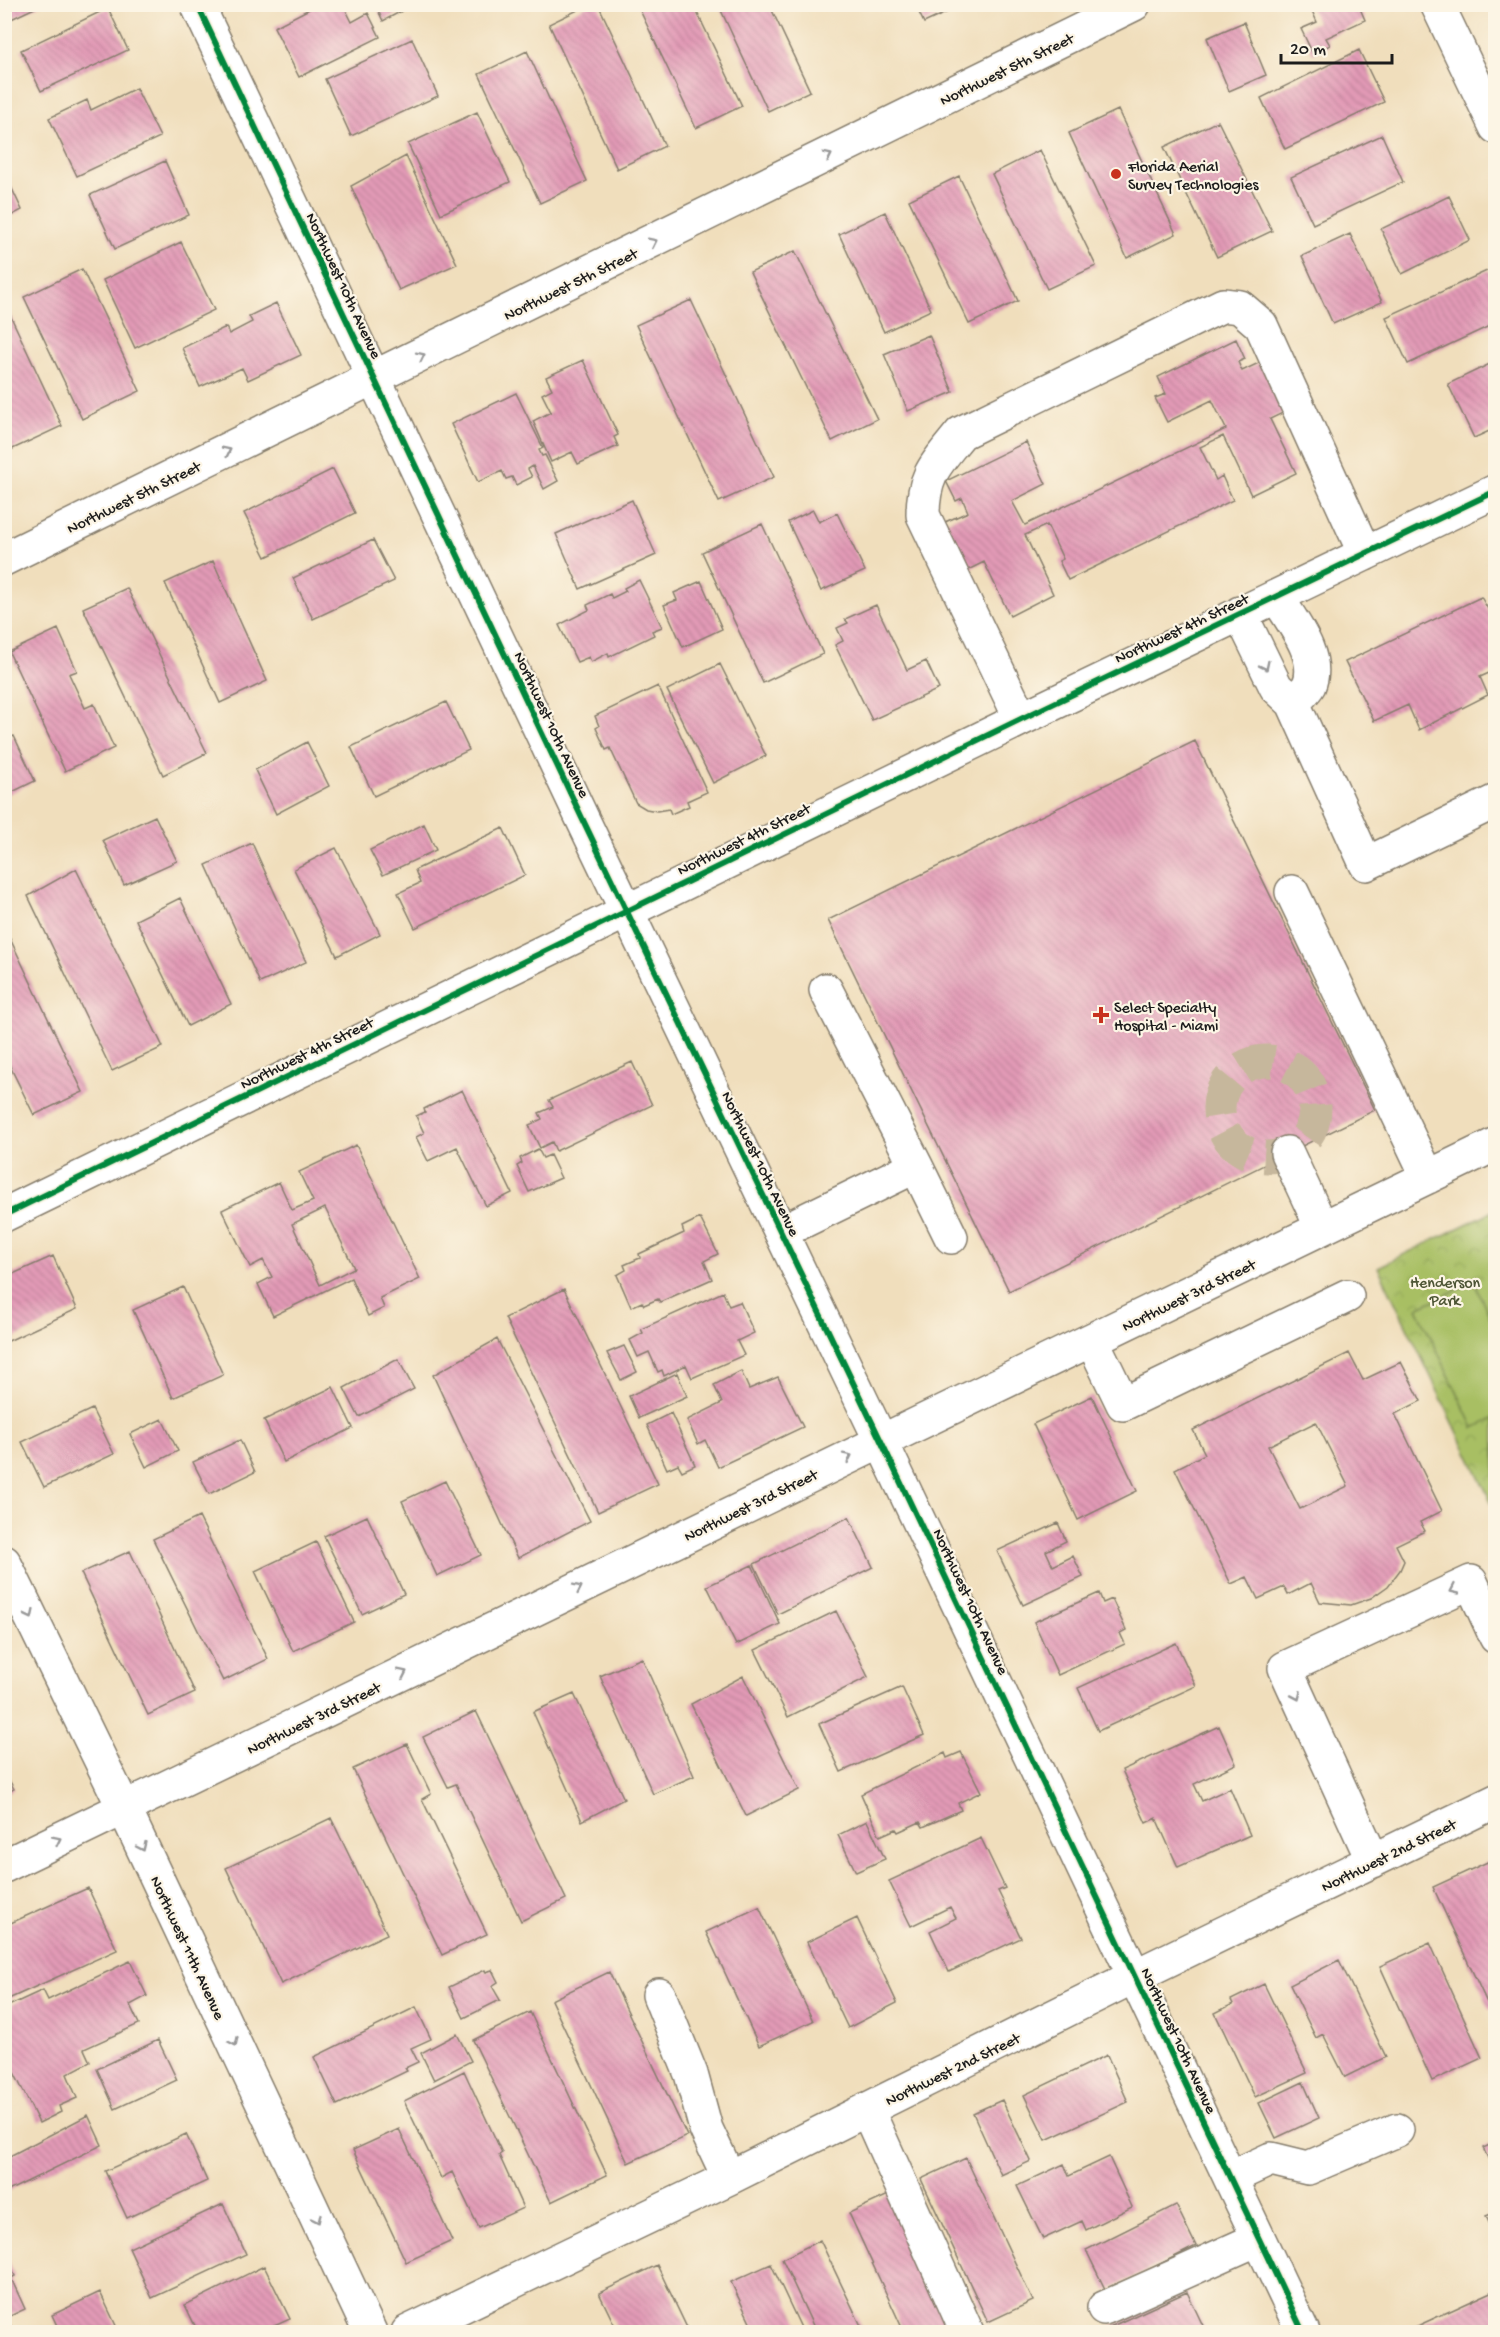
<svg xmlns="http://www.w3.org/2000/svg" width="1500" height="2337" viewBox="0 0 1500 2337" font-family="'Gochi Hand',sans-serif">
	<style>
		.park { fill: url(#park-crowns); stroke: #626e40; stroke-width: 1.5 }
		.pitch { fill: #a8bf64; stroke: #626e40; stroke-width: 1.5 }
		.building { fill: url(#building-back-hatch); fill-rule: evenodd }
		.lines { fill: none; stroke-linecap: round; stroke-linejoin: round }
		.minor-tunnel { stroke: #c6b79c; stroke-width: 33; stroke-dasharray: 33 16; stroke-linecap: butt }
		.minor-casing { stroke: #867d6c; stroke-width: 36 }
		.minor { stroke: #fff; stroke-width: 33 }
		.cycleway-casing { stroke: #fcf5e5; stroke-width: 10 }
		.cycleway { stroke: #00873e; stroke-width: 6 }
		.oneway { stroke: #999 }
		.poi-dot { fill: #c8321e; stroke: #fcf5e5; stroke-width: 2 }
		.labels { text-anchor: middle; stroke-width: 4.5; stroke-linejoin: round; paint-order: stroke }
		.street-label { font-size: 16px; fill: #1c1c1c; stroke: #fcf5e5 }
		.poi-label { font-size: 16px; fill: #1c1c1c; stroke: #fcf5e5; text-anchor: start }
		.park-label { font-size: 16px; fill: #4d5535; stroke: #fcf5e5 }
	</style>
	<defs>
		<pattern id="park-crowns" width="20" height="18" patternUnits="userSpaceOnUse" patternTransform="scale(1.5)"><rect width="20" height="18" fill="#a8bf64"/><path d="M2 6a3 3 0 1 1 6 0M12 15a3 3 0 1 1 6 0" fill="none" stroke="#90a456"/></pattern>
		<pattern id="building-back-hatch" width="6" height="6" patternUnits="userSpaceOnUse" patternTransform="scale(1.5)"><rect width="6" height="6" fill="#e29ab6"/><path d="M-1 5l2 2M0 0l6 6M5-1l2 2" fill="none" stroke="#c1849c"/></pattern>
	</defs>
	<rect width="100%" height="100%" fill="#fcf5e5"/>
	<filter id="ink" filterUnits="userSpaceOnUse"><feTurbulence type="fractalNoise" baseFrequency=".0167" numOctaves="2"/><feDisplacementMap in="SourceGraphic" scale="12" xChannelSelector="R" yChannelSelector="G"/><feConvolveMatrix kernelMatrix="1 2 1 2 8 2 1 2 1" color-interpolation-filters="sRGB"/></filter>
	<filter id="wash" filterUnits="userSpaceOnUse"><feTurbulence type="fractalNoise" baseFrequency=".008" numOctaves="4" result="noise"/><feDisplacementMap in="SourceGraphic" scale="24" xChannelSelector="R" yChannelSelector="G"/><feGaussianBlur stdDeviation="1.35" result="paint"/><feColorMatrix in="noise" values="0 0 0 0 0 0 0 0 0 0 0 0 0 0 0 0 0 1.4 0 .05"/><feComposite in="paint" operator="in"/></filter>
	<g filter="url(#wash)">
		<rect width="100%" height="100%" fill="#f0debc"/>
		<path class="park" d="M1495 1210V1510L1378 1267Z"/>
		<path class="pitch" d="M1474 1282 1495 1328V1418L1474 1428 1417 1308Z"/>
		<g id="blocks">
			<path class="building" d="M4 4H43L7 21 4 16Z
				M319 4H343L352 22 368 13 380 37 299 77 274 27Z
				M375 4H415L383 21Z
				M590 4H598L665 146 617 169 549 24Z
				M637 4H693L742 106 696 128Z
				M718 4H769L810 91 768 111Z
				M915 4H965L924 23Z
				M1309 4H1358L1365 20 1326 38 1330 45 1313 54 1301 29 1317 22Z
				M108 8 128 50 41 91 21 50Z
				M1244 22 1266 75 1229 91 1207 38Z
				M412 39 438 96 351 136 325 79Z
				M1359 50 1384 102 1285 149 1261 98Z
				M527 51 587 181 540 203 479 74Z
				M136 88 160 137 77 176 49 118 87 100 91 110Z
				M1118 110 1176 234 1127 258 1069 133Z
				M477 112 510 182 441 214 408 144Z
				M1218 121 1272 231 1217 257 1164 147Z
				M1382 135 1403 182 1313 224 1291 177Z
				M1040 150 1096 266 1047 289 992 174Z
				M406 156 457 264 399 290 351 186Z
				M165 161 189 215 115 249 90 195Z
				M5 174 22 210 5 219Z
				M959 176 1018 301 969 324 909 200Z
				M1449 196 1470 240 1402 274 1381 229Z
				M885 212 931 310 884 332 839 234Z
				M1350 234 1382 302 1333 324 1302 256Z
				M181 242 214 310 135 348 103 280Z
				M795 251 877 419 832 441 750 272Z
				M82 269 140 391 82 419 24 297Z
				M1489 270 1496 284V323L1408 364 1386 317Z
				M691 300 774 477 719 502 636 325Z
				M4 302 62 426 4 453Z
				M276 303 301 355 248 380 242 368 200 387 182 348 226 327 229 334 252 322 249 316Z
				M929 335 953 392 908 411 884 354Z
				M1236 339 1245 359 1238 362 1242 371 1267 359 1291 409 1270 419 1296 473 1251 495 1223 436 1200 447 1216 480 1222 476 1233 500 1068 580 1059 561 1063 559 1047 525 1025 535 1053 594 1010 616 984 562 968 570 945 522 968 512 962 498 956 501 946 481 1026 442 1046 484 1012 501 1025 525 1226 429 1212 400 1167 422 1155 398 1166 394 1158 377Z
				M583 360 618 435 614 437 618 446 578 464 572 452 551 462 533 421 551 412 542 394 552 389 546 377Z
				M1496 361V428L1474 438 1448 384Z
				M516 393 543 448 539 450 542 456 545 455 558 481 544 489 533 466 528 469 532 477 516 485 512 477 506 479 502 471 478 482 451 424Z
				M333 469 355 513 266 557 244 513Z
				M632 500 656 555 580 589 556 534Z
				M813 510 819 522 837 513 865 571 821 591 788 522Z
				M762 524 823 654 763 683 702 552Z
				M373 540 394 581 313 619 293 578Z
				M213 561 267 681 220 703 165 583Z
				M639 580 662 627 652 631 654 635 609 657 608 653 591 662 589 657 577 662 559 625 589 610 587 605 610 594 612 598 626 591 624 588Z
				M701 581 722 629 683 647 664 605 677 600 674 593Z
				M127 588 207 753 163 775 83 608Z
				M1481 597 1496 623V670L1480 677 1488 695 1419 730 1408 705 1374 721 1345 662Z
				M876 605 907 670 926 661 939 689 872 720 835 645 843 641 837 628 848 623 845 619Z
				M58 629 77 671 69 674 85 708 94 704 114 748 65 771 9 652Z
				M720 664 766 756 713 783 667 690Z
				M658 686 707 792 687 801 689 806 671 814 669 809 657 811 646 809 636 803 610 748 606 750 596 728 599 726 595 716Z
				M446 702 469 750 374 796 351 747Z
				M14 736 35 781 4 796V740Z
				M1195 741 1375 1110 1009 1291 828 920Z
				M307 742 329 786 276 814 255 770Z
				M155 816 177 861 124 885 103 840Z
				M424 824 436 850 383 875 370 850Z
				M503 828 525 875 415 928 398 893 420 883 415 870Z
				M252 843 306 962 260 983 206 865Z
				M336 848 380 934 337 956 294 869Z
				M76 869 163 1047 112 1071 28 896Z
				M180 898 231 1004 188 1026 136 920Z
				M4 926 83 1092 34 1115 4 1054Z
				M632 1062 652 1105 556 1151 552 1142 540 1148 529 1125 542 1119 539 1113 553 1107 549 1100Z
				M462 1090 512 1193 486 1206 457 1147 428 1161 416 1137 424 1133 416 1116 425 1112 424 1109Z
				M356 1145 420 1279 380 1298 384 1308 368 1316 351 1278 273 1316 258 1284 272 1277 263 1260 250 1267 222 1210 279 1182 292 1210 313 1201 299 1172ZM325 1208 354 1268 320 1285 292 1224Z
				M538 1149 543 1158 550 1155 561 1178 529 1192 517 1166 522 1163 520 1158Z
				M700 1218 718 1254 704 1261 712 1279 660 1302 658 1299 644 1305 642 1302 631 1307 617 1275 626 1270 624 1265 640 1258 639 1254 684 1233 682 1227Z
				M53 1256 77 1309 4 1343V1278Z
				M183 1287 223 1375 173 1398 133 1310Z
				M564 1289 658 1484 598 1512 505 1318Z
				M723 1292 729 1306 740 1302 754 1333 737 1341 744 1355 692 1378 686 1365 664 1376 662 1370 658 1372 649 1352 638 1357 630 1340 643 1333 641 1329Z
				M497 1339 590 1521 518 1558 433 1375Z
				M624 1346 637 1372 621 1380 607 1353Z
				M1349 1353 1363 1380 1401 1362 1421 1401 1395 1414 1442 1511 1420 1522 1425 1531 1396 1545 1404 1561 1400 1570 1388 1586 1371 1598 1351 1605 1320 1602 1311 1583 1288 1595 1284 1587 1258 1599 1247 1577 1231 1584 1175 1469 1205 1454 1193 1430ZM1316 1422 1348 1486 1300 1509 1268 1446Z
				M398 1359 414 1389 359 1417 344 1388Z
				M741 1371 749 1389 778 1377 803 1427 718 1467 705 1440 698 1444 687 1420 722 1403 714 1385Z
				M677 1373 687 1396 639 1418 629 1396Z
				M333 1387 353 1428 284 1462 264 1420Z
				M1092 1396 1137 1491 1078 1520 1033 1424Z
				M92 1409 114 1454 44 1487 22 1442Z
				M671 1413 695 1465 682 1471 678 1464 667 1469 647 1425Z
				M162 1419 178 1451 146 1467 130 1434Z
				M240 1440 255 1472 209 1494 193 1462Z
				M445 1481 481 1555 437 1576 402 1501Z
				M367 1516 404 1594 362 1614 324 1536Z
				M199 1517 268 1659 223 1681 153 1539Z
				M849 1517 873 1567 778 1614 754 1564Z
				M1058 1523 1066 1541 1046 1551 1053 1566 1073 1556 1083 1577 1023 1605 997 1551Z
				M316 1542 354 1622 293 1651 255 1571Z
				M130 1551 195 1693 148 1715 81 1573Z
				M752 1565 780 1624 736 1645 707 1586Z
				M1099 1593 1103 1603 1112 1599 1126 1630 1120 1633 1125 1644 1058 1675 1034 1622Z
				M836 1611 868 1677 788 1717 755 1650Z
				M1176 1643 1196 1686 1098 1731 1078 1688Z
				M642 1658 694 1776 653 1794 600 1676Z
				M743 1676 799 1790 746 1816 691 1704Z
				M902 1687 924 1735 841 1772 819 1724Z
				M574 1694 624 1799 582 1821 533 1712Z
				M476 1711 566 1899 521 1921 456 1784 448 1787 423 1737Z
				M1219 1726 1236 1764 1194 1784 1202 1801 1230 1788 1250 1835 1178 1867 1156 1818 1146 1823 1122 1770Z
				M407 1744 431 1794 422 1799 487 1934 442 1955 353 1769Z
				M961 1752 981 1792 958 1803 961 1810 923 1827 920 1822 898 1832 896 1829 880 1836 861 1794 945 1753 947 1758Z
				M4 1771 14 1789 4 1794Z
				M331 1818 387 1934 281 1984 226 1868Z
				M867 1821 885 1859 856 1872 838 1835Z
				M981 1838 1005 1888 998 1891 1021 1938 949 1972 930 1931 956 1918 950 1907 911 1926 889 1881Z
				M1494 1859 1496 2007 1490 2009 1433 1887Z
				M88 1888 117 1950 4 2001V1926Z
				M759 1907 813 2021 759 2046 706 1932Z
				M857 1918 897 2003 848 2028 807 1942Z
				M1430 1943 1482 2058 1432 2081 1380 1966Z
				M1339 1960 1386 2057 1345 2077 1323 2034 1316 2038 1290 1985Z
				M130 1961 147 1996 130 2005 139 2024 84 2049 90 2062 67 2074 77 2098 59 2106 61 2112 39 2123 4 2052V2008L43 1990 48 2000Z
				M485 1970 486 1972 492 1970 498 1982 492 1986 500 2000 464 2018 449 1987Z
				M609 1972 687 2136 628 2163 551 2000Z
				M1264 1984 1307 2073 1255 2097 1215 2013 1233 2004 1231 2000Z
				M416 2007 431 2039 411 2048 418 2062 405 2068 407 2071 337 2105 314 2057Z
				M530 2012 607 2175 551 2202 473 2040Z
				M457 2034 471 2061 434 2080 421 2053Z
				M158 2040 177 2080 115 2109 97 2069Z
				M1107 2055 1128 2102 1046 2140 1024 2095Z
				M464 2071 502 2153 499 2155 523 2208 479 2228 452 2172 441 2178 404 2101Z
				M1303 2082 1319 2118 1276 2138 1259 2103Z
				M1002 2100 1031 2161 1001 2175 973 2113Z
				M88 2115 102 2145 4 2193V2159Z
				M399 2129 452 2241 406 2262 353 2150Z
				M186 2134 207 2181 127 2218 105 2171Z
				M1496 2142V2164L1492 2166 1483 2148Z
				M1109 2157 1132 2207 1086 2230 1082 2221 1043 2239 1017 2186 1064 2164 1069 2176Z
				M966 2158 1033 2301 988 2322 921 2179Z
				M895 2192 960 2332H904L849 2213Z
				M223 2204 246 2254 152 2298 129 2248Z
				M1176 2205 1196 2246 1106 2291 1086 2250Z
				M1496 2212V2238L1486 2216Z
				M820 2240 864 2332H816L782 2259Z
				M6 2256 15 2276 11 2278 25 2309 4 2319V2257Z
				M771 2264 803 2332H755L731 2282Z
				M657 2265 689 2332H618L599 2293Z
				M264 2266 290 2319 261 2332H198L185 2305Z
				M1496 2290V2332H1404Z
				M100 2292 119 2332H60L52 2315Z
				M1187 2292 1206 2332H1099Z
				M10 2324 14 2332H4V2327Z"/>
		</g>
	</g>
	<g filter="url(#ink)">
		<use href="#blocks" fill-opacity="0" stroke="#867d6c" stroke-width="1.5"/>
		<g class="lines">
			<path class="minor-tunnel" d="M1219 1109a48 48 0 1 1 96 0a48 48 0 1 1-96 0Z"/>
			<defs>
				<path id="minor" d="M197 4 582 818 881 1441 1303 2332
					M1437 4 1496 127
					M4 559 1134 4
					M1240 613 1276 687 1293 703C1297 698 1306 691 1309 685 1321 656 1291 621 1277 597
					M1293 703 1366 864 1496 801
					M1021 719 923 515C923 474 937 463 961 433L1223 305 1240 307 1261 325 1365 554
					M1292 892 1428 1177
					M1287 1153 1322 1228
					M916 1166 951 1237
					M4 1215 1021 719 1496 491
					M781 1232 916 1166 826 990
					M1092 1340 1123 1404 1347 1296
					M4 1562 124 1808 370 2332
					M1373 1861 1285 1668 1471 1582 1496 1637
					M4 1866 1496 1144
					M659 1995 691 2074 706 2129 729 2178
					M867 2109 967 2332
					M1230 2178 1271 2159 1308 2168 1397 2130
					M1104 2308 1258 2239
					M408 2332 729 2178 1135 1976 1496 1801"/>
			</defs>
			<use href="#minor" class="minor-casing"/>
			<use href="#minor" class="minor"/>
			<defs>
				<path id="cycleway" d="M197 4 582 818 881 1441 1303 2332
					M4 1215 1021 719 1496 491"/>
			</defs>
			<use href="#cycleway" class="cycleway-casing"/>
			<use href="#cycleway" class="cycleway"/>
		</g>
		<defs><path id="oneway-chevron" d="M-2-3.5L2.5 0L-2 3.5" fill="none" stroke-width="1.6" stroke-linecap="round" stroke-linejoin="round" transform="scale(1.5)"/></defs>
		<g class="oneway">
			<use href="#oneway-chevron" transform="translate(828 156) rotate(-26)"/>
			<use href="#oneway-chevron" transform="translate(653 242) rotate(-26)"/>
			<use href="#oneway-chevron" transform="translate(421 356) rotate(-26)"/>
			<use href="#oneway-chevron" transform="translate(227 451) rotate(-26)"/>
			<use href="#oneway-chevron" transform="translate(1265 666) rotate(64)"/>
			<use href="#oneway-chevron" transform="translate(848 1457) rotate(-26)"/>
			<use href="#oneway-chevron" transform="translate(578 1588) rotate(-26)"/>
			<use href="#oneway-chevron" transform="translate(1454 1590) rotate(155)"/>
			<use href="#oneway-chevron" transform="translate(30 1615) rotate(64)"/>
			<use href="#oneway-chevron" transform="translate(403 1673) rotate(-26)"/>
			<use href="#oneway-chevron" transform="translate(1297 1696) rotate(66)"/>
			<use href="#oneway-chevron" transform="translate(57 1840) rotate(-26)"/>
			<use href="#oneway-chevron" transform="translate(142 1847) rotate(65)"/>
			<use href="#oneway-chevron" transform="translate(234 2042) rotate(65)"/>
			<use href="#oneway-chevron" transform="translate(317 2219) rotate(65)"/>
		</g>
	</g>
	<g class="poi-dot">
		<circle cx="1116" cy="174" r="6"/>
		<path d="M1098 1006h6v6h6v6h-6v6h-6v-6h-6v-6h6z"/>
	</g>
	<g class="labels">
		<g class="street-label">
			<text transform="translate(1006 68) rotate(-26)" y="6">Northwest 5th Street</text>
			<text transform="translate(570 283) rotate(-26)" y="6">Northwest 5th Street</text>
			<text transform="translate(345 285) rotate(65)" y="6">Northwest 10th Avenue</text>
			<text transform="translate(133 496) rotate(-26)" y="6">Northwest 5th Street</text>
			<text transform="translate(1181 627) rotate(-25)" y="6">Northwest 4th Street</text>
			<text transform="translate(553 724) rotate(65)" y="6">Northwest 10th Avenue</text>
			<text transform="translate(743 838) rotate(-26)" y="6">Northwest 4th Street</text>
			<text transform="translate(306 1052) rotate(-26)" y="6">Northwest 4th Street</text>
			<text transform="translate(762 1163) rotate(64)" y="6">Northwest 10th Avenue</text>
			<text transform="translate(1188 1294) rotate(-26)" y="6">Northwest 3rd Street</text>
			<text transform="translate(750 1504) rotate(-26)" y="6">Northwest 3rd Street</text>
			<text transform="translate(972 1601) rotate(65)" y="6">Northwest 10th Avenue</text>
			<text transform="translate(313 1717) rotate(-26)" y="6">Northwest 3rd Street</text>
			<text transform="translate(1388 1854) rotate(-26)" y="6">Northwest 2nd Street</text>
			<text transform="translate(189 1947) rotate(65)" y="6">Northwest 11th Avenue</text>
			<text transform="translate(1180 2040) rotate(65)" y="6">Northwest 10th Avenue</text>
			<text transform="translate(952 2068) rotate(-26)" y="6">Northwest 2nd Street</text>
		</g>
		<g class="poi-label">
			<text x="1128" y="171">Florida Aerial<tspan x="1128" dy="18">Survey Technologies</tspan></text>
			<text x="1114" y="1012">Select Specialty<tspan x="1114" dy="18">Hospital - Miami</tspan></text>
		</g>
		<g class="park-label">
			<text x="1445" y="1287">Henderson<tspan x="1445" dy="18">Park</tspan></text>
		</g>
	</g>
	<rect width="1500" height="2337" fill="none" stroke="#fcf5e5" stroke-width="24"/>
	<path d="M1281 54v9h111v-9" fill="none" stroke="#1c1c1c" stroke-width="3"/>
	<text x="1290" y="54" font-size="18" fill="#1c1c1c" stroke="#fcf5e5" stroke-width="4.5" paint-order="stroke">20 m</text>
</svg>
